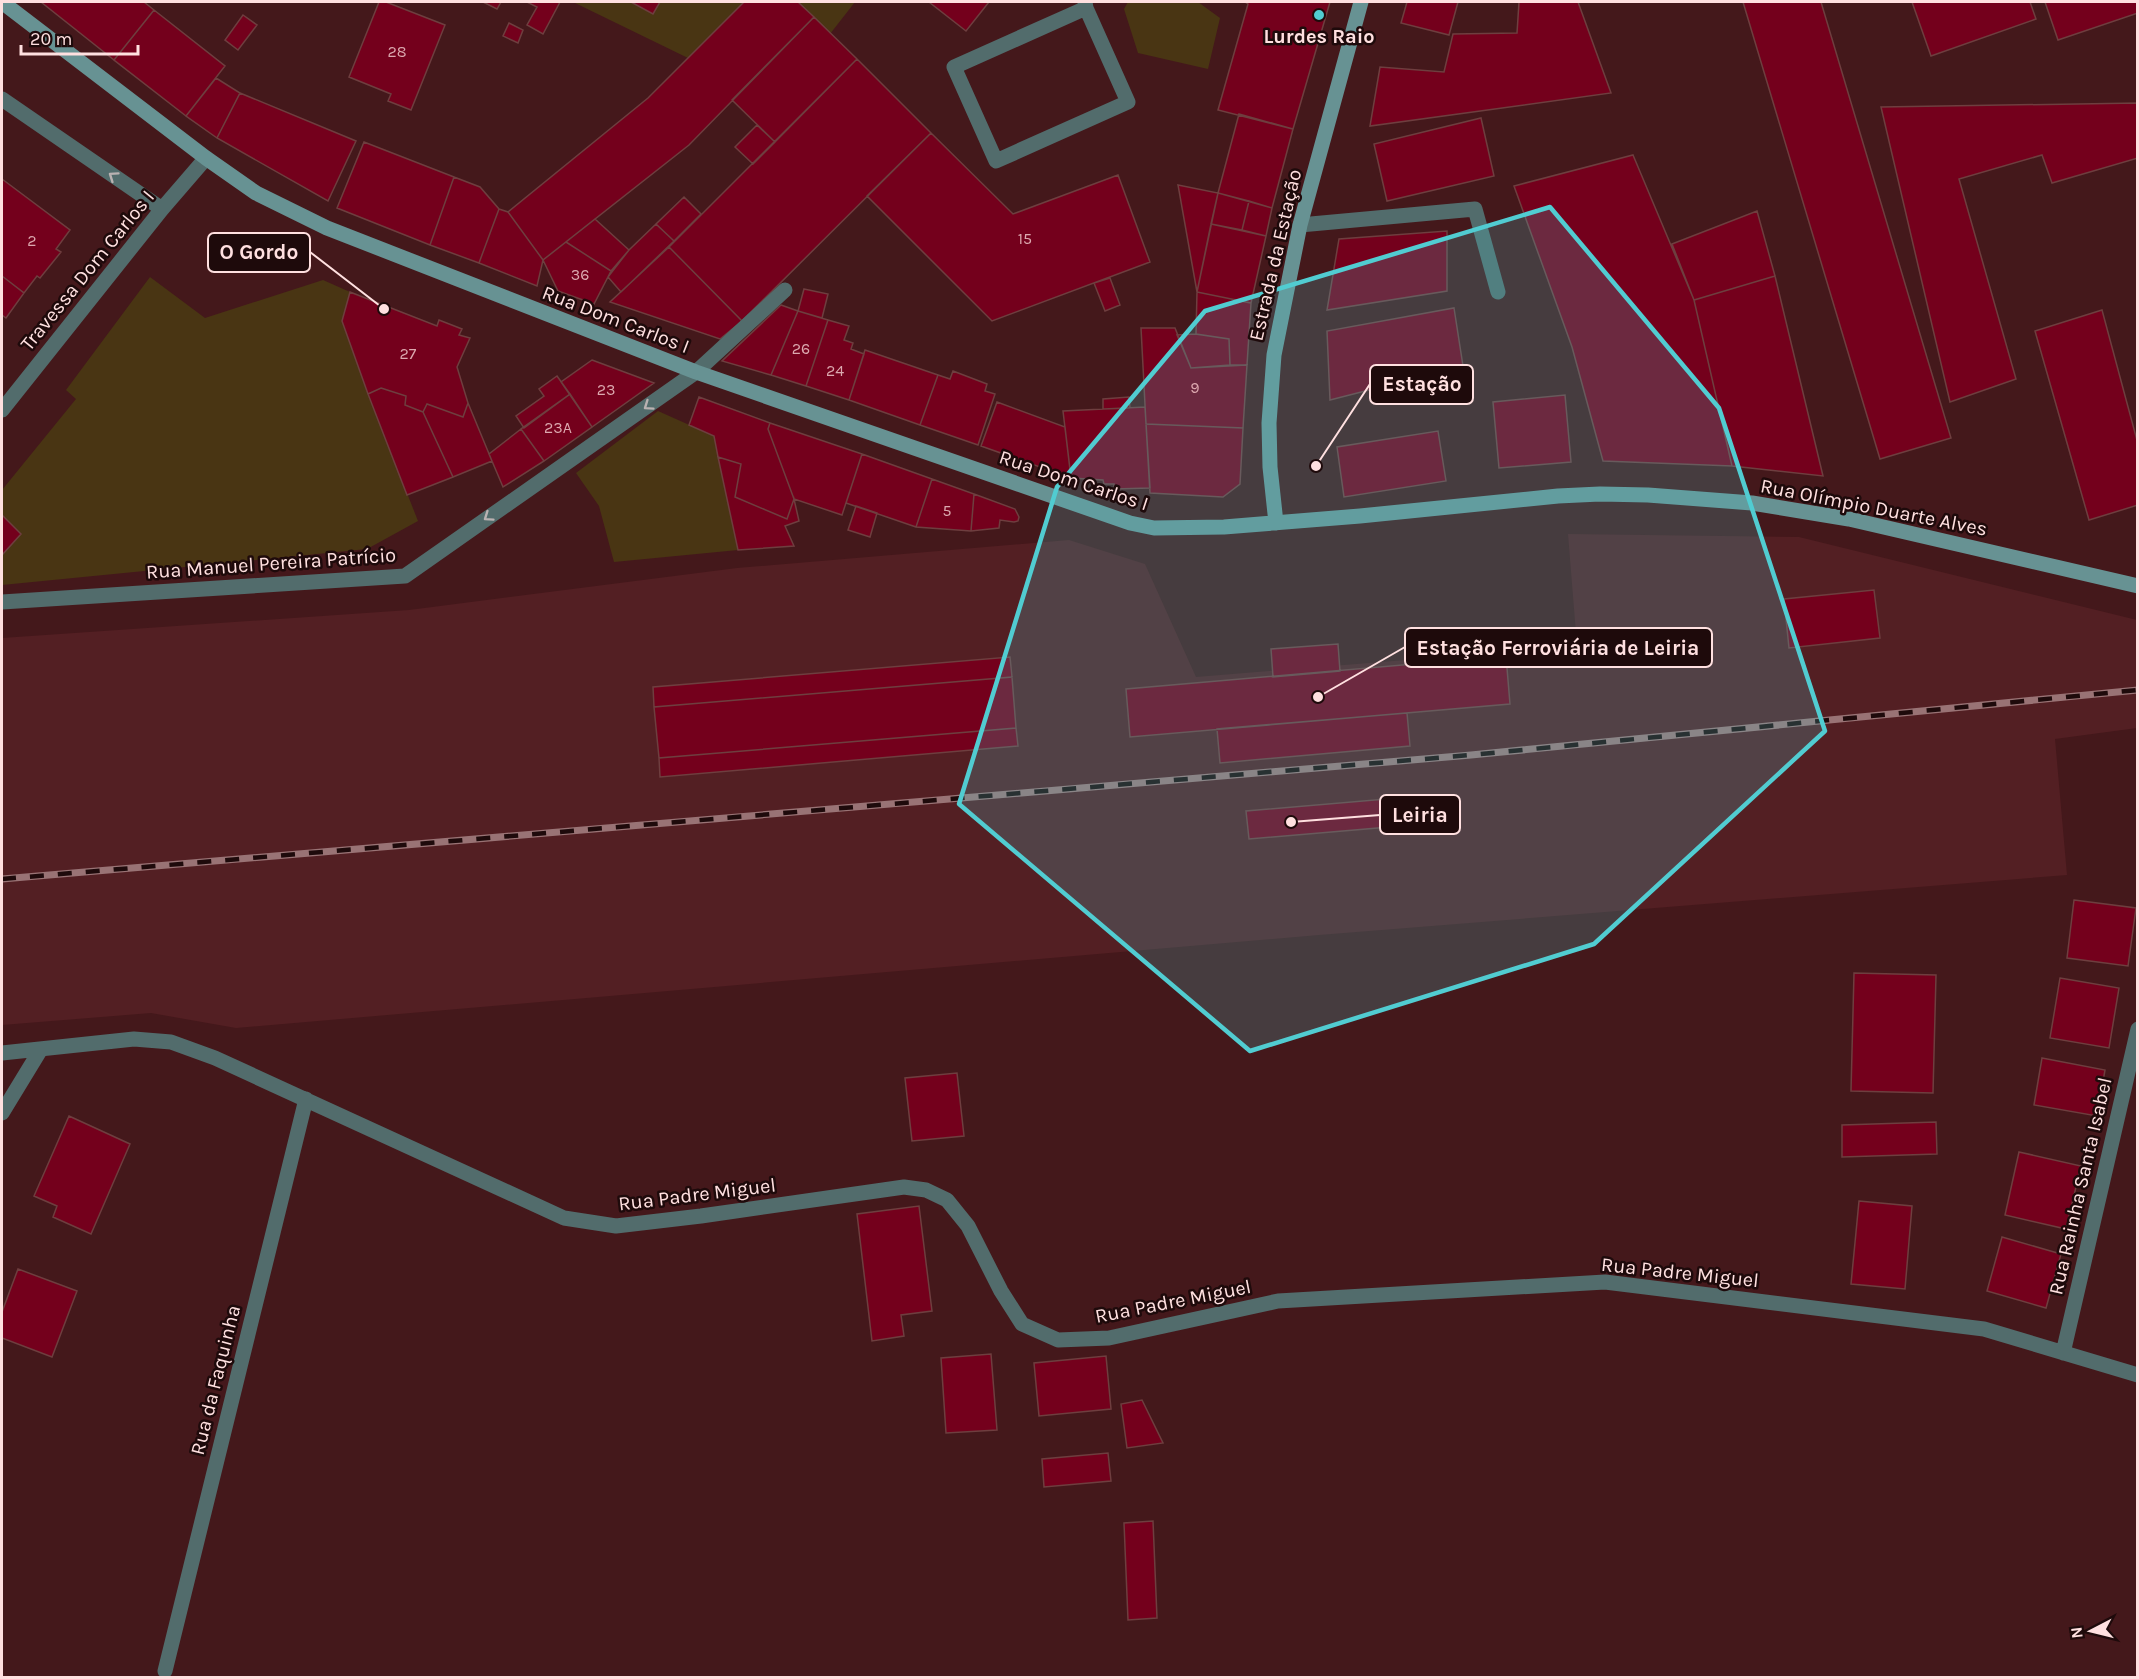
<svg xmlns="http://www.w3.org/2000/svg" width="2139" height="1679" viewBox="0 0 2139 1679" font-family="Karla,sans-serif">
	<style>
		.built { fill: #531f23 }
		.green { fill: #493513 }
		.building { fill: #74001c; stroke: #6e3e3f; stroke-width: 1.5 }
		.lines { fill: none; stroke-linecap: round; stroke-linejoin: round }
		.service { stroke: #526c6c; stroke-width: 15 }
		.minor { stroke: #526c6c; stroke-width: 15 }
		.secondary { stroke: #679293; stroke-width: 15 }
		.rail-casing { stroke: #997375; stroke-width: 7 }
		.rail { stroke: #1e0a0b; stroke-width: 4.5; stroke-dasharray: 14; stroke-linecap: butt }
		.oneway { stroke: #bab2b2 }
		.marked { fill: #51ccd1; fill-opacity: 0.2; stroke: #51ccd1; stroke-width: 4.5; stroke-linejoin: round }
		.poi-dot { fill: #51ccd1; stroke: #1e0a0b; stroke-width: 2 }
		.labels { text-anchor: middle; stroke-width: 5; stroke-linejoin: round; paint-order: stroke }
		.number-label { font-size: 16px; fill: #dca8af }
		.poi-label { font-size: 20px; font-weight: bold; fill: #ffe0e0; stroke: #1e0a0b }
		.street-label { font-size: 20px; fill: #ffe0e0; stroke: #1e0a0b }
		.leader { fill: none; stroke: #ffe0e0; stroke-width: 2 }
		.callout-dot { fill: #ffe0e0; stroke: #1e0a0b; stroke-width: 2 }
		.callout { fill: #1e0a0b; stroke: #ffe0e0; stroke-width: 2 }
		.callout-label { font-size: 21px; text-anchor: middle; font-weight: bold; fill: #ffe0e0 }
	</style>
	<rect width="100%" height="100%" fill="#44181b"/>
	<path class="built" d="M1568 534 1799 537 2137 620V728L2055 739 2067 875 1319 935 236 1028 151 1013 2 1025V638L409 610 737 568 1069 540 1145 564 1196 677 1577 646Z"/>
	<path class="green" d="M573 2H631L653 14 660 2H744L688 58Z
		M798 2H855L830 34Z
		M1128 2H1198L1220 18 1208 69 1138 53 1124 9Z
		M150 277 205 318 323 280 350 292 342 321 368 394 418 521 367 549 2 585V490L76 399 66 390Z
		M658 411 714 436 738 550 614 562 599 506 576 473Z"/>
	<path class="building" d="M41 2H144L154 10 114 60Z
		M379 2H386L445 25 411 110 388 101 391 94 349 77Z
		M483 2H501L497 9Z
		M527 2H560L543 34 527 25 537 7Z
		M631 2H660L653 14Z
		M744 2H798L814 17 689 145 543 260 508 212 648 98Z
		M929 2H989L966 31Z
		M1245 2H1330L1293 129 1218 110 1248 4Z
		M1407 2H1458L1449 35 1401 23Z
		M1519 2H1578L1611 93 1370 126 1380 67 1444 72 1453 34 1517 33Z
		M1743 2H1821L1951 438 1880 459Z
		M1912 2H2030L2036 19 1931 56Z
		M2045 2H2138V13L2058 40Z
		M154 10 225 66 186 116 114 60Z
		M243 15 257 25 238 50 225 40Z
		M814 17 857 59 775 142 732 100Z
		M509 23 523 30 518 43 503 36Z
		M857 59 931 133 742 321 669 247Z
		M216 78 240 93 217 138 186 116Z
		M240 93 356 141 328 201 217 138Z
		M2138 103V158L2052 183 2042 155 1959 179 2016 379 1950 402 1881 107Z
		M1239 114 1293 129 1272 208 1218 193Z
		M1481 118 1494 176 1387 201 1374 144Z
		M757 125 775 142 753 164 735 147Z
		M931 133 1013 214 1118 175 1150 262 992 321 867 196Z
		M364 142 454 177 430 245 337 208Z
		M1633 155 1694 300 1732 466 1603 461 1572 347 1514 186Z
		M454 177 480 187 499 209 479 263 430 245Z
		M2 179 70 230 56 249 61 252 40 278 37 276 24 293 2 276Z
		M1178 185 1218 193 1197 292Z
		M1218 193 1249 201 1242 230 1211 224Z
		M684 197 701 214 674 241 656 224Z
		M1249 201 1272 208 1266 236 1242 230Z
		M499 209 508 212 543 260 537 286 479 263Z
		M1757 211 1775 276 1694 300 1672 244Z
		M595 219 629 250 611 271 566 242Z
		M656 224 674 241 621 292 608 277 629 250Z
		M1211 224 1266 236 1251 303 1197 292Z
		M1447 231V291L1327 310 1339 239Z
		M566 242 611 271 594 304 558 291 543 260Z
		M669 247 742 321 720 339 610 302Z
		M2 276 24 293 6 318 2 315Z
		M1775 276 1823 476 1732 466 1694 300Z
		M1110 278 1120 305 1105 311 1094 283Z
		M804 289 828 294 822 318 798 311Z
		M350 292 437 326 439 320 462 329 459 335 470 338 457 367 468 403 463 417 427 404 423 412 405 405 406 396 381 388 368 394 342 321Z
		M1197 292 1251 303 1247 365H1230L1229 339 1196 334Z
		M781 305 798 311 771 375 722 361Z
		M1454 308 1463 366 1330 400 1327 331Z
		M2102 310 2138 444V505L2089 520 2035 331Z
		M798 311 828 320 806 386 771 375Z
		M828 320 849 326 844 340 853 343 851 349 864 354 849 400 806 386Z
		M1141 328H1175L1191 368 1247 365 1243 428 1146 424Z
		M1196 334 1229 339 1230 365 1191 368 1177 335Z
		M865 350 938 375 920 425 849 400Z
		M592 360 654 383 592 427 561 382Z
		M953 371 987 384 985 391 995 394 978 445 920 425 938 375 950 379Z
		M557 376 570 394 524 428 516 416 544 396 539 389Z
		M381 388 406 396 405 405 423 412 453 477 407 495 368 394Z
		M570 394 592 427 544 461 521 429Z
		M1565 395 1571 462 1499 468 1493 402Z
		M699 397 770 423 768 429 794 499 787 519 735 497 741 464 718 457 714 436 689 425Z
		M1129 397 1130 408 1103 409V399Z
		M997 402 1065 427 1071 478 981 446Z
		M468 403 492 461 453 477 423 412 427 404 463 417Z
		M1145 407 1150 488 1114 489V484H1104L1103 480 1071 478 1063 411Z
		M770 423 862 454 842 515 794 499 768 429Z
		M1146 424 1243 428 1240 484 1223 497 1150 493Z
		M521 429 544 461 503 487 489 454Z
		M1438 431 1446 481 1344 497 1337 447Z
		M862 454 932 479 916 527 846 503Z
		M718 457 741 464 735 497 787 519 794 499 799 521 785 526 794 546 738 550Z
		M932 479 974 494 971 531 916 527Z
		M974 494 1015 509 1019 517 1018 521 1014 522 1000 520 999 528 971 531Z
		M856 506 877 513 870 537 848 530Z
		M2 515 21 534 2 555Z
		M1874 590 1880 638 1789 648 1784 599Z
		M1338 644 1340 671 1273 677 1271 649Z
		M1506 656 1510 704 1130 737 1126 689Z
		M1010 657 1012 677 654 707 653 687Z
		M1012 677 1016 728 659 758 654 707Z
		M1407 713 1410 746 1220 763 1217 729Z
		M1016 728 1018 746 660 777 659 758Z
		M1421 796 1424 824 1249 839 1246 811Z
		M2074 900 2136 908 2128 966 2067 958Z
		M1854 973 1936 975 1933 1093 1851 1091Z
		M2060 978 2119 988 2109 1048 2050 1038Z
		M2042 1058 2105 1070 2097 1116 2034 1105Z
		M957 1073 964 1136 912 1141 905 1078Z
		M69 1116 130 1144 91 1234 53 1217 57 1206 34 1196Z
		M1936 1122 1937 1154 1842 1157V1125Z
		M2019 1152 2081 1166 2066 1229 2005 1215Z
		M1859 1201 1912 1206 1905 1289 1851 1284Z
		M919 1206 932 1311 901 1315 904 1336 872 1341 857 1214Z
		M2002 1237 2061 1254 2046 1308 1987 1291Z
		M18 1269 77 1291 52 1357 2 1338V1312Z
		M991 1354 997 1430 946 1433 941 1358Z
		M1106 1356 1111 1409 1039 1416 1034 1363Z
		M1142 1400 1163 1443 1127 1448 1121 1404Z
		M1108 1453 1111 1481 1044 1487 1042 1459Z
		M1153 1521 1157 1618 1128 1620 1124 1523Z"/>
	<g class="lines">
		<path class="service" d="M1300 225 1475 209 1498 292
			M696 372 785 290"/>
		<path class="minor" d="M1085 2 1086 8 1128 102 996 161 954 67 1086 8
			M2 99 162 209
			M2 410 162 209 206 158
			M2 602 405 576 696 372
			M2 1053 134 1039 171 1042 215 1058 564 1218 616 1226 701 1216 904 1187 926 1190 947 1200 968 1226 1001 1291 1022 1324 1058 1340 1109 1338 1278 1301 1605 1282 1984 1329 2138 1375
			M2 1113 41 1049
			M2063 1353 2138 1029
			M165 1671 306 1099"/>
		<path class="secondary" d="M2 2 206 158 256 193 327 228 696 372 1130 523 1154 528 1224 527 1360 516 1558 496 1600 494 1648 495 1752 503 1849 519 2138 586
			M1276 523 1270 467 1269 423 1274 355 1300 225 1361 2"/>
		<defs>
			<path id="rail" d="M2 879 1471 755 2138 690"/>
		</defs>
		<use href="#rail" class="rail-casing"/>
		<use href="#rail" class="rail"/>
	</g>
	<defs><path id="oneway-chevron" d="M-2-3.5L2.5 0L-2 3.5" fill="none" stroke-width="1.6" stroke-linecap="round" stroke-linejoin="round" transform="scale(1.5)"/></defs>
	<g class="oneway">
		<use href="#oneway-chevron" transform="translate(113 176) rotate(-145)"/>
		<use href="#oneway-chevron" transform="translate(648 406) rotate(145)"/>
		<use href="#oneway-chevron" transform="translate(488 517) rotate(145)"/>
	</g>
	<path class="marked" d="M1550 207 1719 408 1825 731 1594 944 1250 1051 959 804 1057 487 1205 311Z"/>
	<circle class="poi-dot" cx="1319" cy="15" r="6"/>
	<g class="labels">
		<g class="number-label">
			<text x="397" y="57">28</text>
			<text x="1025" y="244">15</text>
			<text x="32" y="246">2</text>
			<text x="580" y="280">36</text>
			<text x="801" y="354">26</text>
			<text x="408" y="359">27</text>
			<text x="835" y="376">24</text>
			<text x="1195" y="393">9</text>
			<text x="606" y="395">23</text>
			<text x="558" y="433">23A</text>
			<text x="947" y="516">5</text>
		</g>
		<g class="poi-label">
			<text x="1319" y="43">Lurdes Raio</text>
		</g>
		<g class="street-label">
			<text transform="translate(1275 255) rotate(-77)" y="7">Estrada da Estação</text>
			<text transform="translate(87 270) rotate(-51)" y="7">Travessa Dom Carlos I</text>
			<text transform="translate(616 319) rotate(21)" y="7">Rua Dom Carlos I</text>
			<text transform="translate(1074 480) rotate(18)" y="7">Rua Dom Carlos I</text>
			<text transform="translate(1874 507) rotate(11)" y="7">Rua Olímpio Duarte Alves</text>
			<text transform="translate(271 563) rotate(-4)" y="7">Rua Manuel Pereira Patrício</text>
			<text transform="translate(2080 1186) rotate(-77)" y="7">Rua Rainha Santa Isabel</text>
			<text transform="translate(697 1194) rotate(-7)" y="7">Rua Padre Miguel</text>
			<text transform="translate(1680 1272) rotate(6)" y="7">Rua Padre Miguel</text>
			<text transform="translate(1173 1301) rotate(-11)" y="7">Rua Padre Miguel</text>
			<text transform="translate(215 1380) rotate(-76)" y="7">Rua da Faquinha</text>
		</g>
	</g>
	<path class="leader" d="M384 309L310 252M1316 466L1370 384M1318 697L1405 647M1291 822L1380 815"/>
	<g class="callout-dot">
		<circle cx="384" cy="309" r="6"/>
		<circle cx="1316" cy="466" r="6"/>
		<circle cx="1318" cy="697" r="6"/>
		<circle cx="1291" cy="822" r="6"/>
	</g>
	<g class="callout">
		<rect x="208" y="233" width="102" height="39" rx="6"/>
		<rect x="1370" y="365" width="103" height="39" rx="6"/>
		<rect x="1405" y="628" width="307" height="39" rx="6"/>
		<rect x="1380" y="795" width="80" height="39" rx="6"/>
	</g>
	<g class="callout-label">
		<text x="259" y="259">O Gordo</text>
		<text x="1422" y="391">Estação</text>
		<text x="1558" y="655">Estação Ferroviária de Leiria</text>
		<text x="1420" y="822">Leiria</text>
	</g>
	<rect width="2139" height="1679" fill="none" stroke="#ffe0e0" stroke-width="6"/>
	<g transform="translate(2091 1631) rotate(263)" stroke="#1e0a0b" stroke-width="4.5" paint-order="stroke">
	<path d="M0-4.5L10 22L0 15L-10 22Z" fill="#ffe0e0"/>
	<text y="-9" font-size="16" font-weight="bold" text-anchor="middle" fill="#ffe0e0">N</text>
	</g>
	<path d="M21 45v9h117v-9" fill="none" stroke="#ffe0e0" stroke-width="3"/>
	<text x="30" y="45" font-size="18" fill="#ffe0e0" stroke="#1e0a0b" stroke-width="4.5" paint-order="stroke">20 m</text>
</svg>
